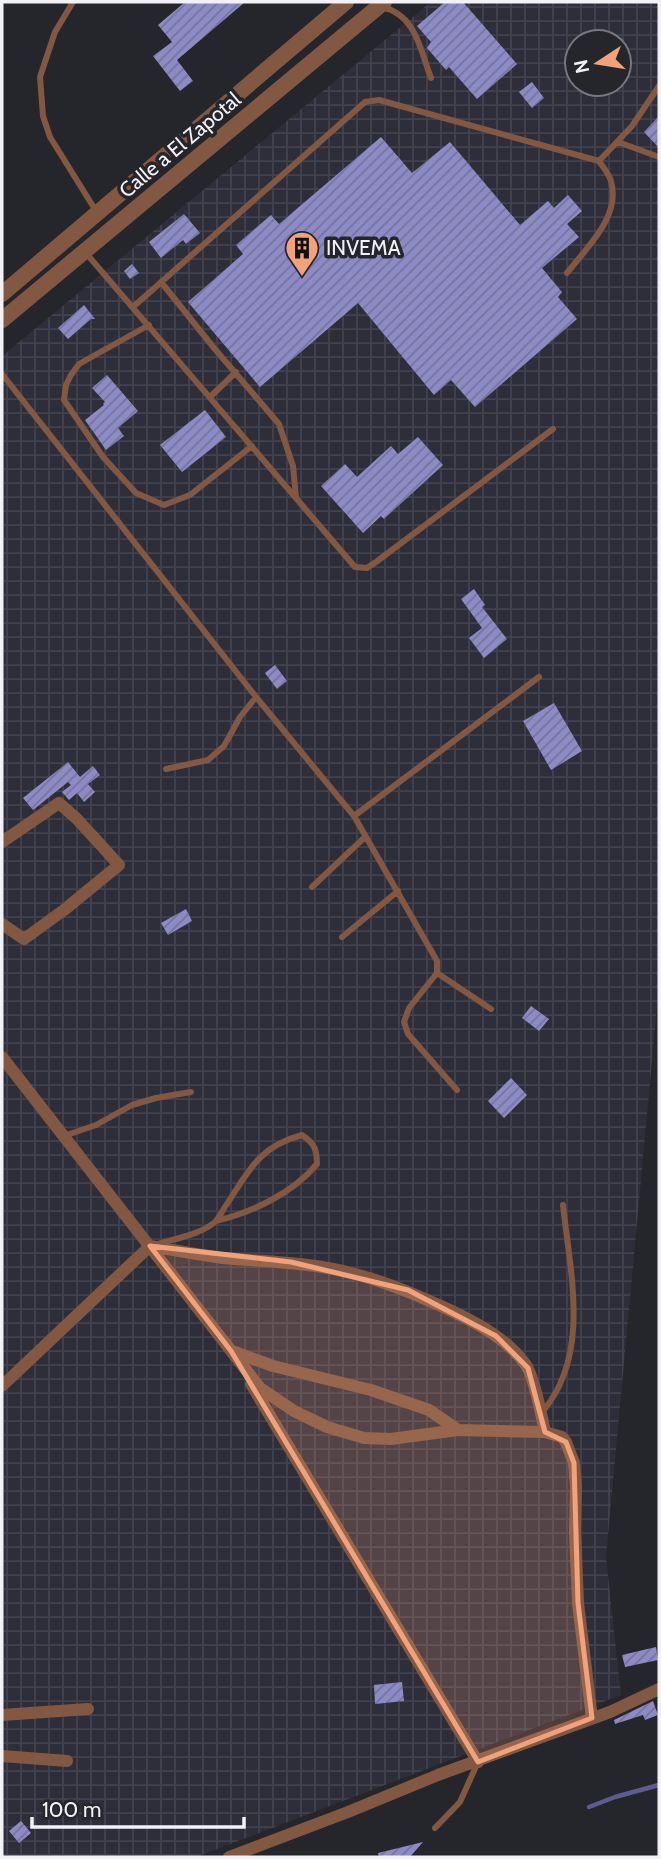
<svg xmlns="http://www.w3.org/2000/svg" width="661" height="1859" viewBox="0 0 661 1859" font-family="Cabin,sans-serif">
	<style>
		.industrial { fill: url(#industrial-grid); fill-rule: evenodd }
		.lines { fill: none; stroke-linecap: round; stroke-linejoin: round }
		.stream { stroke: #5d5b92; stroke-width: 4.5 }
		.building { fill: url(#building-hatch) }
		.service { stroke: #835842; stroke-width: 6 }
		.minor { stroke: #835842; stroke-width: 12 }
		.tertiary { stroke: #835842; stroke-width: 16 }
		.marked { fill: #f1a27b; fill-opacity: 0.2; stroke: #f1a27b; stroke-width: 5; stroke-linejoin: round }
		.labels { text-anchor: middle; stroke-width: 7; stroke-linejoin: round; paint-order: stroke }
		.street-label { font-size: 21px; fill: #f1f1f6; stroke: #25252c }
		.poi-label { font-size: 21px; fill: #f1f1f6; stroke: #25252c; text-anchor: start }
	</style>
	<defs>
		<pattern id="industrial-grid" width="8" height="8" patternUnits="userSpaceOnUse" patternTransform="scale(1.75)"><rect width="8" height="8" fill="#2e2e3b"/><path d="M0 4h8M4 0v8" fill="none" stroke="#42424e"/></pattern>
		<pattern id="building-hatch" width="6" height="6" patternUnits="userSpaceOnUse" patternTransform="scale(1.75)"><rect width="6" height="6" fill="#8c8bc6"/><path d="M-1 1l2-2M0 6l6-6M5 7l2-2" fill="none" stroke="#74749b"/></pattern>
	</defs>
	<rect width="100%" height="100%" fill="#25252c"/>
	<path class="industrial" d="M431 2H659V985L606 1557 621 1695 196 1857H2V356ZM577 42H619V84H577Z"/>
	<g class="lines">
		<path class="stream" d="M589 1807 615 1797 659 1785"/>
	</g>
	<path class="building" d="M185 2H245L177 60 193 81 180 91 153 56 172 42 158 25Z
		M445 2H463L517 64 477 99 449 67 446 70 427 48 431 42 417 26Z
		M532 82 544 98 532 108 519 92Z
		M659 116V148L644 132Z
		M381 137 412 173 450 142 520 225 548 201 554 208 568 195 582 211 567 224 579 237 542 268 562 292 558 297 577 319 475 407 451 380 434 395 358 303 260 387 188 302 243 254 236 245 271 215 279 224Z
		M184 214 200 233 186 244 183 240 161 258 149 242Z
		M132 264 139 273 130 279 124 271Z
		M84 305 95 319H91L68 339 58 328Z
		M107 375 138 411 118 428 124 436 106 450 85 420 104 405 103 404 105 402 92 388Z
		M205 410 226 437 182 472 160 445Z
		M418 437 443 465 384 519 381 516 363 533 321 486 345 464 357 477 391 446 398 454Z
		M474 589 485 605 482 607 507 639 484 658 469 638 482 628 461 599Z
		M275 665 287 681 277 689 265 673Z
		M554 703 582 751 551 770 523 721Z
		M68 762 80 777 93 766 100 775 88 784 95 792 84 802 77 793 69 800 62 792 71 785 68 782 33 810 23 798Z
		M186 909 192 921 168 935 161 923Z
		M531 1006 549 1019 539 1031 522 1018Z
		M511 1078 527 1095 504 1118 488 1101Z
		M656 1647 658 1660 625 1667 622 1655Z
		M402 1682 404 1701 375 1704 374 1685Z
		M653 1701 658 1715 645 1720 643 1715 615 1724 614 1720Z
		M21 1821 31 1833 19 1843 9 1831Z
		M423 1842 410 1857H379L378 1853Z"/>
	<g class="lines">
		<path class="service" d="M73 2 55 32 40 77 43 116 50 137 96 211
			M381 7C416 14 420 49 431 78
			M618 142 659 157
			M599 161 632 126 659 86
			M85 252 355 567 367 568 376 562 553 429
			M161 282 214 348 279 424 293 466 296 497
			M133 307 365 102 379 100 599 161C603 167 609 174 611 181 621 217 587 247 567 273
			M149 325 79 364 71 375 66 385 64 400 103 457 136 493 164 505 190 495 252 446
			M2 374 256 697 354 816 437 961V973L409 1008 404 1022 408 1034 457 1090
			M210 397 236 372
			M166 769 208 760 224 746 240 717 256 697
			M354 816 539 677
			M312 887 365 837
			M342 937 398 891
			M437 973 491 1009
			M64 1136 96 1125 132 1105 156 1098 191 1092
			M158 1244C177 1238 199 1235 215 1222 220 1217 223 1209 227 1204 249 1170 260 1146 302 1135 314 1143 317 1149 317 1164 293 1193 253 1212 216 1221
			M543 1411C591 1354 570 1272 563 1205
			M435 1828 460 1802 478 1762"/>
		<path class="minor" d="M2 842 59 803 77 819 119 865 64 910 24 939 2 924
			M2 1057 260 1388 294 1411 327 1427 364 1438 391 1439 458 1430 545 1432 562 1437 566 1442 574 1463 576 1486 575 1531 578 1603 592 1718
			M232 1351 273 1366 371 1390 429 1410 458 1430
			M251 1384 478 1762
			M2 1386 150 1246C174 1250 199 1255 223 1258 267 1262 312 1262 355 1274 390 1283 422 1297 454 1312 481 1325 509 1341 526 1365 534 1377 542 1417 545 1432
			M2 1715 88 1709
			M2 1756 67 1761
			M229 1857 348 1812 438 1775 610 1712 659 1689"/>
		<path class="tertiary" d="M2 294 346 2
			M2 320 384 2"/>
	</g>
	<path class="marked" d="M150 1246 291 1262 408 1290 496 1336 528 1368 545 1432 566 1442 574 1463 578 1603 592 1718 478 1762 231 1351Z"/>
	<defs>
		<symbol id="building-pin" viewBox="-11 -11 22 30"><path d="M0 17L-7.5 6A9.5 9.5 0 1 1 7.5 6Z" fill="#f1a27b" stroke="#25252c"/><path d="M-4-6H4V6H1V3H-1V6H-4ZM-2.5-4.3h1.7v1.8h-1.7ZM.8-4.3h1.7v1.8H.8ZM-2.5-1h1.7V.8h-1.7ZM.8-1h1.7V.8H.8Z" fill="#111"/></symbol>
	</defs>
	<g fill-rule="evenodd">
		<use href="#building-pin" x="283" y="229" width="38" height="52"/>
	</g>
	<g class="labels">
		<g class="street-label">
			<text transform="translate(180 145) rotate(-40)" y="7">Calle a El Zapotal</text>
		</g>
		<g class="poi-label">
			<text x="326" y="255">INVEMA</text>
		</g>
	</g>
	<rect width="661" height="1859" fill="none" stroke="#f1f1f6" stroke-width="7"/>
	<g transform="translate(598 63) rotate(258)"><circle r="33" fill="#25252c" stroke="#77777d" stroke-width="2"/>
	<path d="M0-5L12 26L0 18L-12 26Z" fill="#f1a27b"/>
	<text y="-10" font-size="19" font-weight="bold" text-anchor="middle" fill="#f1f1f6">N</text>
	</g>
	<path d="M32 1817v10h212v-10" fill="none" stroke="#f1f1f6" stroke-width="3.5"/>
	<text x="42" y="1817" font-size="21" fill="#f1f1f6" stroke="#25252c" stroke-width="5" paint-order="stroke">100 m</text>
</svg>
